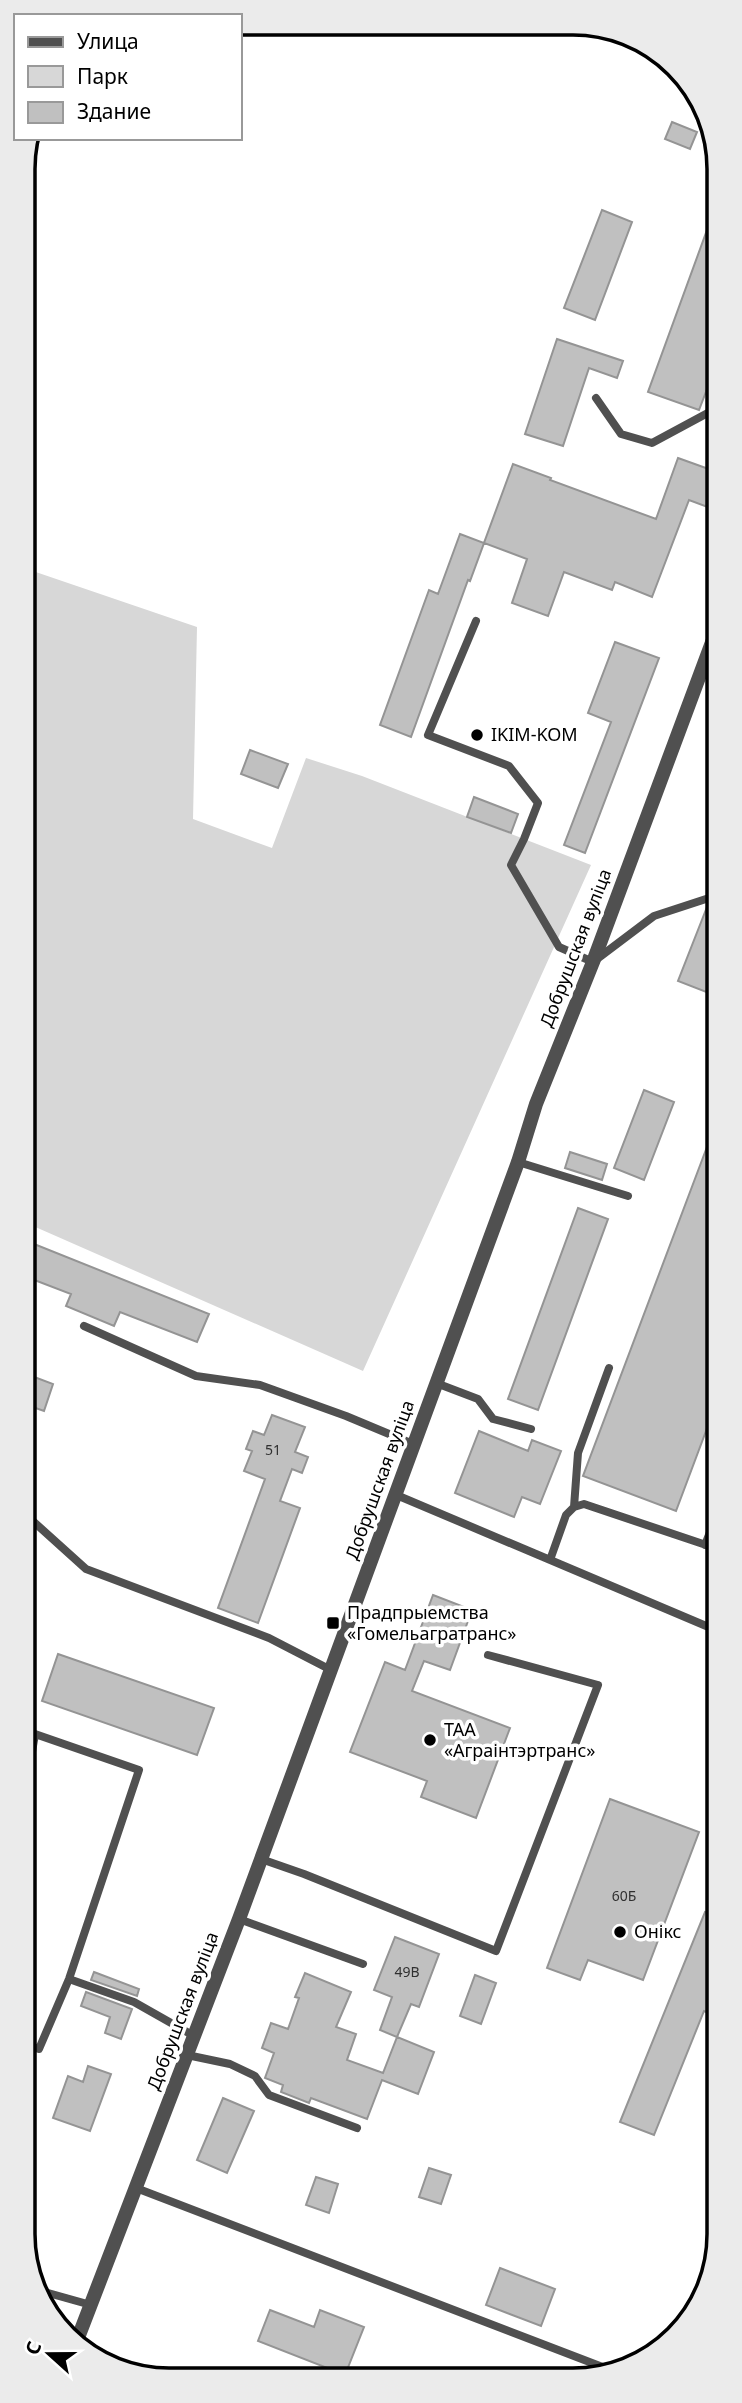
<svg xmlns="http://www.w3.org/2000/svg" width="742" height="2403" viewBox="0 0 742 2403" font-family="'Noto Sans',sans-serif">
	<style>
		.green { fill: #d7d7d7 }
		.building { fill: #c0c0c0; stroke: #949494; stroke-width: 2 }
		.lines { fill: none; stroke-linecap: round; stroke-linejoin: round }
		.service { stroke: #505050; stroke-width: 8 }
		.minor { stroke: #505050; stroke-width: 14 }
		.poi-dot { fill: #000; stroke: #fff; stroke-width: 2.5 }
		.labels { text-anchor: middle; stroke-width: 7; stroke-linejoin: round; paint-order: stroke }
		.number-label { font-size: 14px; fill: #303030 }
		.poi-label { font-size: 18px; fill: #000; stroke: #fff; text-anchor: start }
		.street-label { font-size: 18px; fill: #000; stroke: #fff }
		.rim { fill: none; stroke: #000; stroke-width: 3.5 }
	</style>
	<rect width="100%" height="100%" fill="#fff"/>
	<path class="green" d="M24 568 197 627 193 819 272 848 306 758 362 776 591 865 363 1371 24 1222Z"/>
	<path class="building" d="M672 122 697 132 690 149 665 139Z
		M715 208 717 363 699 410 648 392Z
		M602 210 632 222 595 320 564 308Z
		M557 339 623 361 617 378 589 368 563 446 525 434Z
		M678 458 717 472V498L713 509 689 500 652 597 615 582 612 590 564 572 548 616 512 603 527 559 484 543 513 464 551 478 550 480 656 519Z
		M460 534 484 543 470 581 468 580 411 737 380 725 429 590 438 594Z
		M615 642 659 658 585 853 564 845 611 722 588 713Z
		M250 750 288 764 278 788 241 774Z
		M474 797 518 814 511 833 467 817Z
		M707 907 717 911V987L714 995 678 981Z
		M644 1090 674 1102 644 1180 614 1168Z
		M716 1123 718 1399 676 1511 583 1476Z
		M570 1152 607 1164 602 1180 565 1168Z
		M578 1208 608 1219 538 1410 508 1399Z
		M24 1240 209 1314 197 1342 120 1312 114 1326 66 1306 71 1294 24 1276Z
		M29 1375 53 1384 44 1411 24 1404V1387Z
		M272 1415 305 1427 295 1452 308 1457 302 1473 292 1469 280 1501 300 1508 258 1623 218 1608 265 1479 244 1471 252 1451 246 1449 253 1431 264 1435Z
		M479 1431 528 1451 532 1440 561 1451 540 1504 522 1497 514 1517 455 1493Z
		M433 1595 472 1610 450 1670 424 1661 412 1691 510 1728 476 1818 421 1797 427 1781 350 1752 385 1662 405 1670Z
		M58 1654 214 1708 197 1755 42 1701Z
		M610 1799 699 1832 643 1980 588 1960 580 1980 547 1968Z
		M705 1912 719 1917V2017L704 2011 654 2135 620 2122Z
		M395 1937 439 1954 419 2007 411 2004 397 2037 434 2052 418 2094 382 2080 367 2119 311 2098 309 2103 281 2092 283 2085 265 2078 274 2053 262 2048 271 2023 288 2029 299 1998 295 1997 305 1973 351 1992 336 2027 356 2034 347 2060 383 2073 397 2037 380 2030 392 1997 374 1990Z
		M94 1972 139 1989 137 1996 91 1980Z
		M475 1975 496 1983 481 2024 460 2016Z
		M86 1992 132 2009 121 2039 105 2033 110 2017 81 2006Z
		M88 2066 111 2074 90 2131 53 2118 68 2076 83 2082Z
		M223 2098 254 2111 227 2173 197 2160Z
		M429 2168 451 2175 441 2204 419 2197Z
		M316 2177 338 2184 329 2213 306 2205Z
		M500 2268 555 2289 541 2326 486 2305Z
		M270 2310 314 2327 320 2310 364 2327 345 2375 258 2341Z"/>
	<g class="lines">
		<path class="service" d="M596 398 621 434 652 443 717 408
			M476 621 428 735 509 766 538 803 524 839 511 865 559 947 593 962 654 916 709 898 717 901
			M518 1162 628 1196
			M84 1326 196 1376 260 1385 346 1416 413 1444
			M436 1383 478 1399 493 1419 531 1429
			M25 1422 26 1424 25 1429
			M394 1494 718 1631
			M574 1507 578 1453 609 1368
			M25 1514 86 1569 269 1638 331 1670
			M705 1545 718 1512
			M550 1560 566 1515 574 1507 584 1504 718 1549
			M25 1793 35 1734 139 1770 69 1979 39 2049 25 2044
			M261 1859 304 1874 496 1951 598 1685 488 1655
			M239 1919 363 1964
			M69 1979 134 2002 194 2036
			M187 2055 230 2064 255 2076 269 2095 357 2128
			M136 2188 613 2371
			M41 2291 91 2305"/>
		<path class="minor" d="M76 2343 239 1919 518 1162 536 1104 593 962 717 629"/>
	</g>
	<g class="poi-dot">
		<circle cx="477" cy="735" r="7"/>
		<rect x="326" y="1616" width="14" height="14" rx="3.5"/>
		<circle cx="430" cy="1740" r="7"/>
		<circle cx="620" cy="1932" r="7"/>
	</g>
	<g class="labels">
		<g class="number-label">
			<text x="273" y="1455">51</text>
			<text x="624" y="1901">60Б</text>
			<text x="407" y="1977">49В</text>
		</g>
		<g class="poi-label">
			<text x="491" y="741">IKIM-KOM</text>
			<text x="347" y="1619">Прадпрыемства<tspan x="347" dy="21">«Гомельагратранс»</tspan></text>
			<text x="444" y="1736">ТАА<tspan x="444" dy="21">«Аграінтэртранс»</tspan></text>
			<text x="634" y="1938">Онікс</text>
		</g>
		<g class="street-label">
			<text transform="translate(576 948) rotate(-69)" y="6">Добрушская вуліца</text>
			<text transform="translate(380 1480) rotate(-70)" y="6">Добрушская вуліца</text>
			<text transform="translate(183 2011) rotate(-69)" y="6">Добрушская вуліца</text>
		</g>
	</g>
	<path d="M0 0H742V2403H0ZM169 35H573A134 134 0 0 1 707 169V2234A134 134 0 0 1 573 2368H169A134 134 0 0 1 35 2234V169A134 134 0 0 1 169 35Z" fill="#ebebeb" fill-rule="evenodd"/>
	<path class="rim" d="M169 35H573A134 134 0 0 1 707 169V2234A134 134 0 0 1 573 2368H169A134 134 0 0 1 35 2234V169A134 134 0 0 1 169 35Z"/>
	<rect x="14" y="14" width="228" height="126" fill="#ffffff" stroke="#999999" stroke-width="2"/>
	<rect x="28" y="37" width="35" height="10" fill="#505050" stroke="#999999" stroke-width="2"/>
	<text x="77" y="49" font-size="21" fill="#000000">Улица</text>
	<rect x="28" y="66" width="35" height="21" fill="#d7d7d7" stroke="#999999" stroke-width="2"/>
	<text x="77" y="84" font-size="21" fill="#000000">Парк</text>
	<rect x="28" y="102" width="35" height="21" fill="#c0c0c0" stroke="#999999" stroke-width="2"/>
	<text x="77" y="119" font-size="21" fill="#000000">Здание</text>
	<g transform="translate(49 2354) rotate(291)" stroke="#ffffff" stroke-width="5" paint-order="stroke">
	<path d="M0-5L12 26L0 18L-12 26Z" fill="#000000"/>
	<text y="-10" font-size="19" font-weight="bold" text-anchor="middle" fill="#000000">С</text>
	</g>
</svg>
